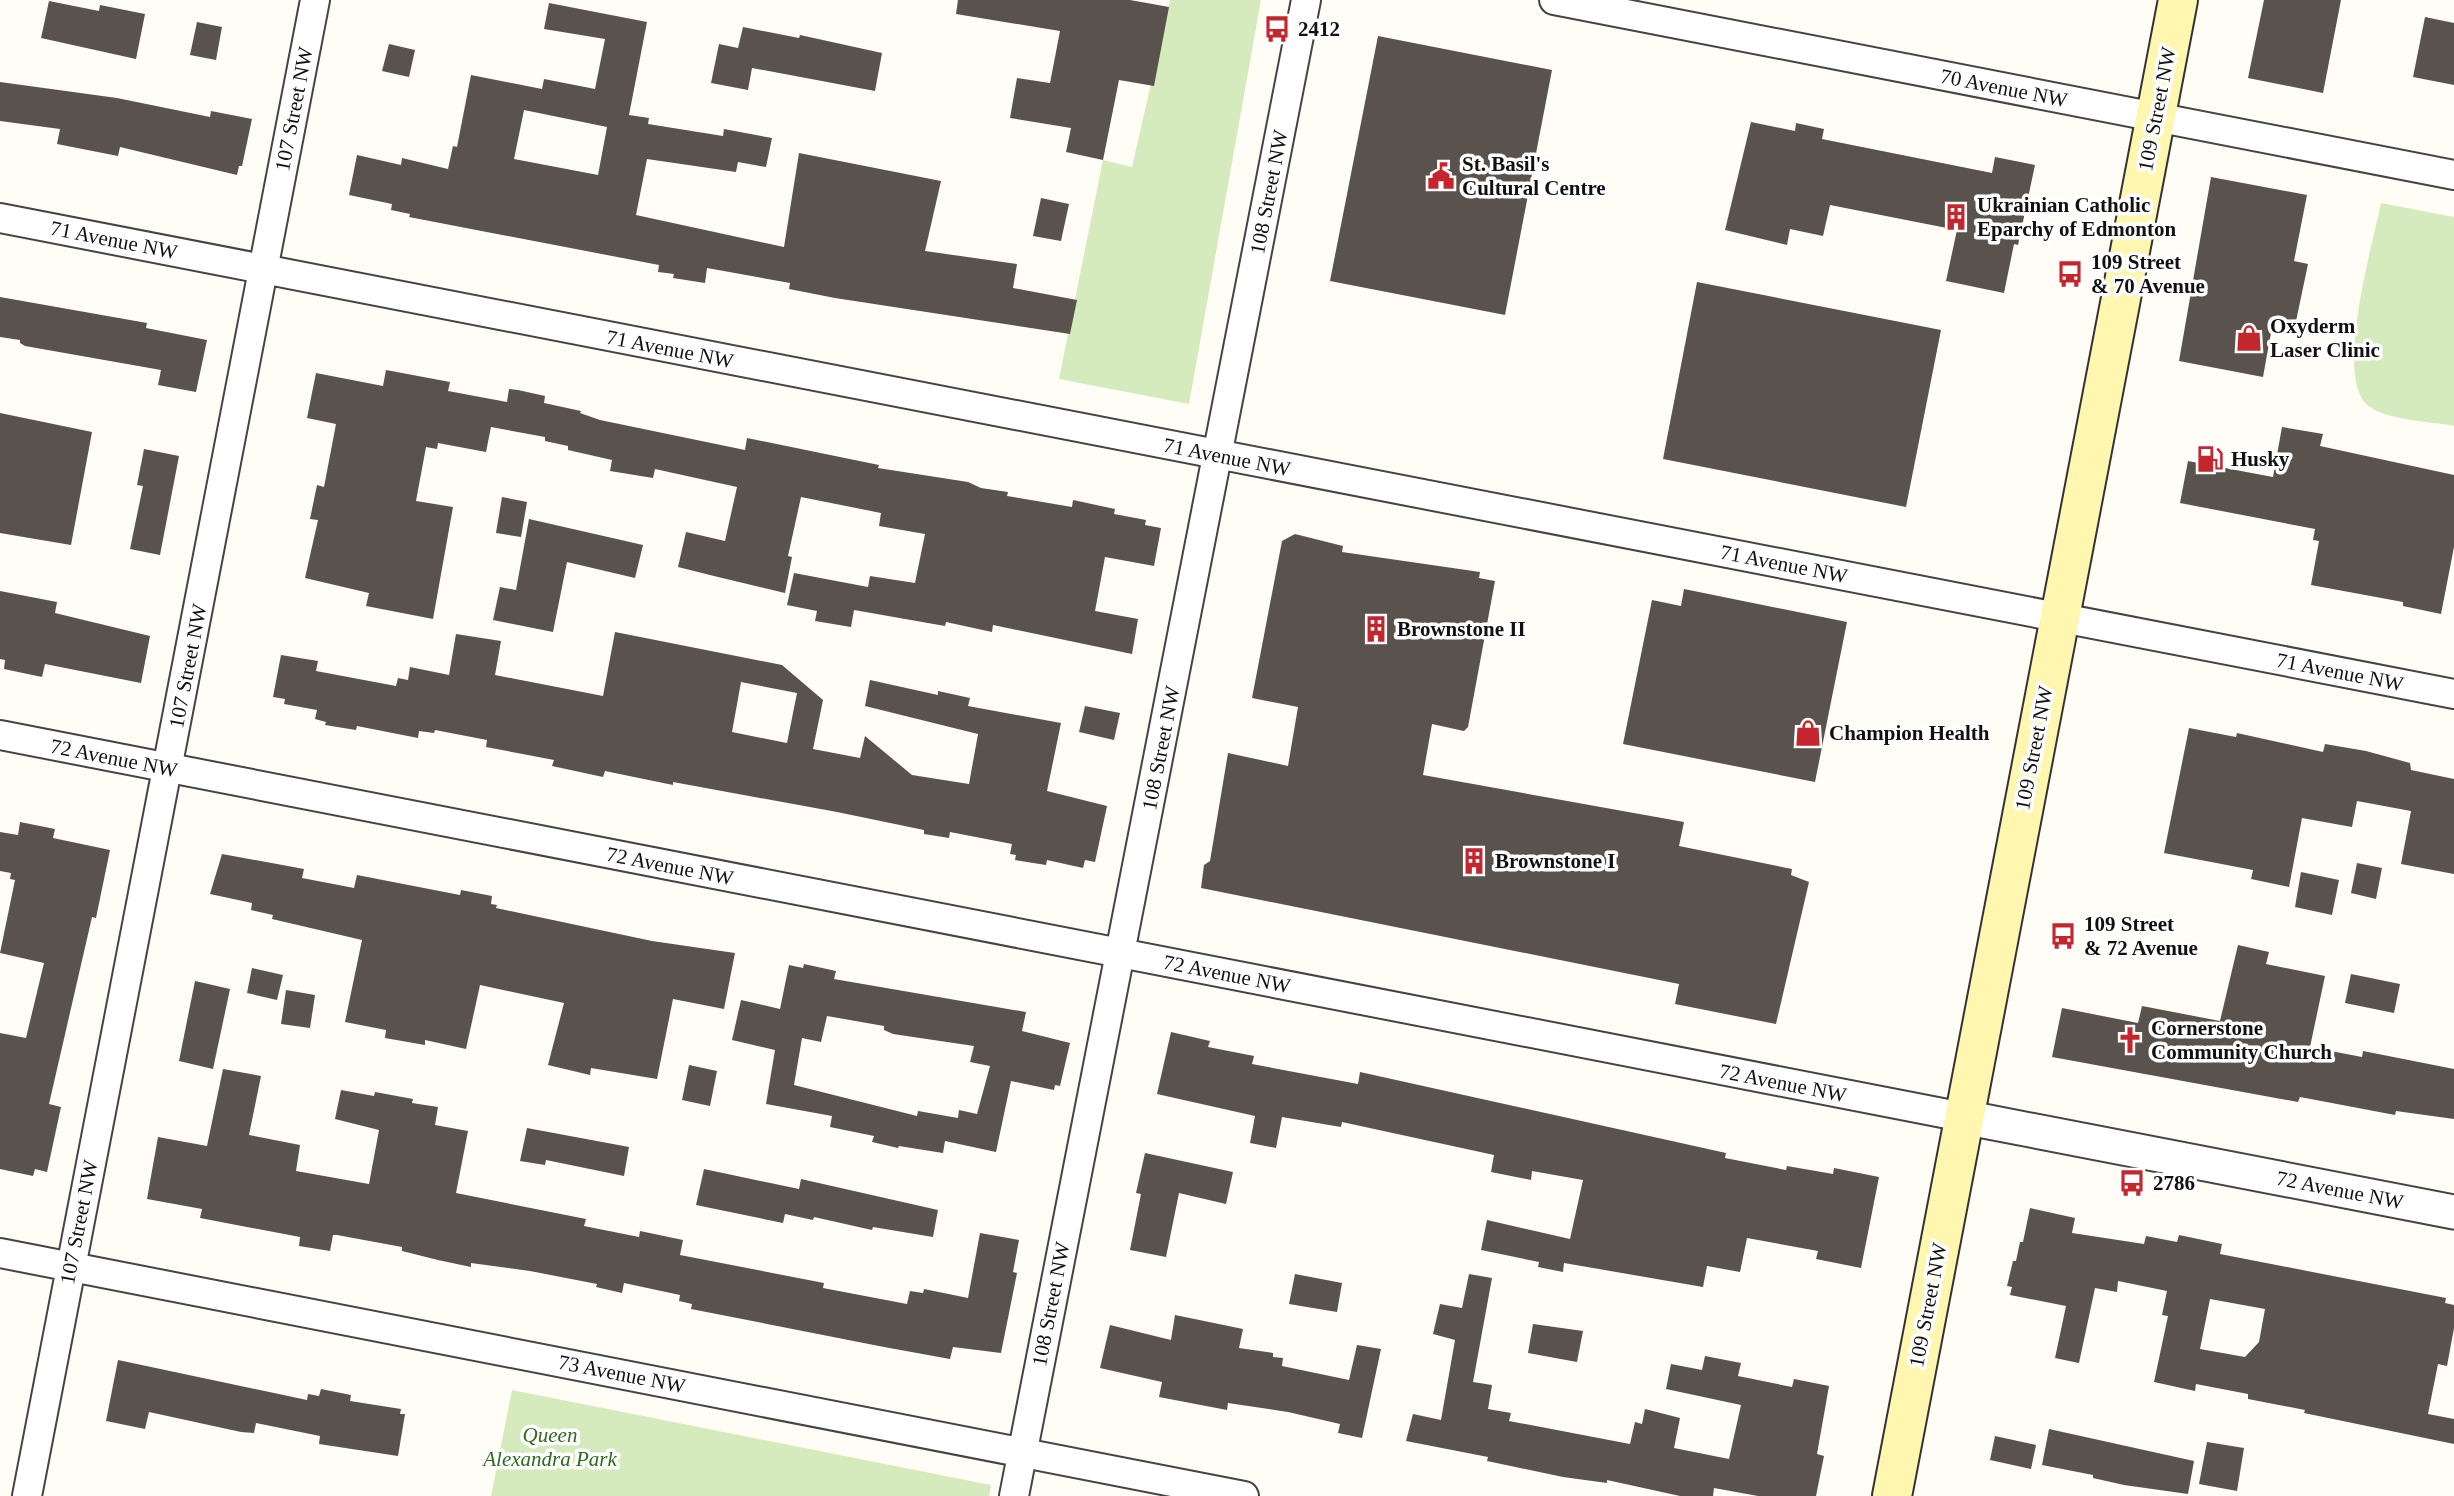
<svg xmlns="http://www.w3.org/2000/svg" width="2454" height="1496" viewBox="0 0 2454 1496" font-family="Georgia,serif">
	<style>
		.green { fill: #d5ebbd }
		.building { fill: #5a524d; fill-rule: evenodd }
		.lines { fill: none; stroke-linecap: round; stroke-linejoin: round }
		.minor-casing { stroke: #444; stroke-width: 32 }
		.tertiary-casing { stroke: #444; stroke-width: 37 }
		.secondary-casing { stroke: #333; stroke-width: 42 }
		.minor { stroke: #fff; stroke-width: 28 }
		.tertiary { stroke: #fff; stroke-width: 33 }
		.secondary { stroke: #fff6b0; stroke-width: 38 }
		.labels { text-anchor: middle; stroke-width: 7; stroke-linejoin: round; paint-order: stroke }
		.poi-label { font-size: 21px; font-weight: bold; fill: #111; stroke: #fff; text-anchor: start }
		.street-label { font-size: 21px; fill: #111; stroke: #fff }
		.park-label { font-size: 21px; font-style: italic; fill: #2f6b1f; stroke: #fff }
	</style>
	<rect width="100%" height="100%" fill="#fffdf5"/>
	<path class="green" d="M1170 0H1261L1189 404 1059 379 1103 160 1132 167Z
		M2381 203 2454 217V426C2429 421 2391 421 2370 407 2332 383 2373 243 2381 203Z
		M512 1390 991 1485 989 1496H491Z"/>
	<path class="building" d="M958 0H1130L1169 7 1154 86 1119 80 1103 160 1066 152 1071 128 1010 118 1017 78 1050 83 1060 31 956 14Z
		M2264 0H2341L2323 93 2248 78Z
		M49 1 99 11 100 5 145 14 136 59 41 38Z
		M549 3 647 22 629 115 649 118 648 124 723 136 724 129 772 138 766 167 738 162 736 172 647 159 636 215 784 247 799 153 941 181 925 251 1017 264 1013 288 1077 300 1070 334 835 298 789 289 790 283 707 268 705 283 673 278 674 274 658 272 659 265 409 217 410 214 391 210 392 204 349 195 357 155 401 165 402 158 448 169 453 146 457 147 471 75 542 89 544 79 595 89 605 39 544 29ZM524 110 607 127 598 175 514 159Z
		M2425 17 2454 23V85L2413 77Z
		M197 22 222 27 216 60 190 55Z
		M743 27 799 38 800 35 882 53 875 91 752 68 748 90 711 83 719 44 738 48Z
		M1378 36 1552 70 1505 315 1330 281Z
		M389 44 415 50 409 77 382 71Z
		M0 82 117 98 210 117 211 111 252 119 242 166H239L237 175 120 147 118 156 57 144 60 129 0 121Z
		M1751 122 1795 131 1796 123 1824 129 1822 139 1992 173 1995 157 2035 165 2018 245 2014 244 2004 293 1946 281 1957 230 1830 205 1823 236 1790 229 1787 245 1725 230Z
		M2211 177 2307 195 2294 261 2308 264 2295 326 2273 322 2263 377 2179 361Z
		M1041 198 1069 204 1061 241 1033 236Z
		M1697 282 1941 330 1906 507 1663 459Z
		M0 297 147 323 146 328 207 340 196 392 158 385 161 370 25 346 20 343V340L0 337Z
		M386 370 450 382 448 391 507 402 509 389 518 390 545 396 544 403 581 411 580 413 600 420 745 450 747 438 879 465 878 468 968 482 981 488 1008 492 1007 496 1072 507 1073 500 1115 509 1114 514 1146 520 1145 525 1161 528 1154 566 1105 557 1095 611 1138 619 1132 654 993 625 992 632 946 622 945 626 854 610 851 627 815 621 817 611 787 605 794 573 868 587 870 576 915 583 925 534 879 526 881 513 801 497 788 556 792 557 785 593 718 577 678 567 686 532 725 541 737 487 655 469 653 478 610 471 612 460 568 450V446L545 441V437L491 427 486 452 438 443 437 449 426 447 416 501 453 507 433 619 366 606 369 593 305 578 318 520 310 519 317 485 324 487 336 424 307 418 316 373 383 386Z
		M0 413 92 432 71 545 0 533Z
		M2282 427 2323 434 2320 446 2454 475V547L2441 614 2403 606V602L2311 585 2319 541 2313 540 2315 529 2180 503 2188 461 2273 477Z
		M144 449 179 456 160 555 130 549 143 486 137 485Z
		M502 497 527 502 521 537 496 533Z
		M529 519 643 545 635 578 567 562 553 632 493 620 500 587 516 590Z
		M1295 534 1343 546 1342 552 1480 572 1479 578 1495 581 1468 727 1464 731 1432 724 1423 775 1684 822 1679 846 1792 869 1791 875 1809 882 1776 1024 1675 1004 1679 984 1201 888 1204 865 1210 861 1228 753 1288 766 1298 707 1252 698 1282 541Z
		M1684 589 1847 622 1815 782 1623 744 1652 600 1681 606Z
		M0 591 57 602 55 613 150 636 141 683 45 664 42 677 4 669 5 660 0 659Z
		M615 632 782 665 823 700 813 749 860 758 865 736 912 775 969 784 978 734 865 706 870 680 938 695V691L970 698 968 706 1061 723 1047 791 1107 806 1095 862 1085 860 1083 868 1047 860 1046 865 1015 860 1016 855 1010 854 1012 844 950 832 949 838 924 834V830L837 812 673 782V785L605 771 603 777 552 766 554 760 486 747 487 740 435 730 434 733 419 731 418 738 357 726 356 730 325 725 326 722 315 719 317 710 284 704 285 699 273 697 281 655 318 661 316 671 396 686 398 678 408 680 410 667 449 675 456 634 501 641 495 675 603 696ZM741 682 797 693 787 743 732 732Z
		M1085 706 1120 713 1114 740 1079 732Z
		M2189 728 2236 737 2237 733 2323 752 2325 744 2366 751 2410 763 2411 770 2454 779V874L2401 864 2411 811 2357 801 2352 827 2302 818 2289 887 2251 879 2253 870 2164 853Z
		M20 822 55 829 53 838 110 850 96 918 92 917 49 1104 61 1107 47 1172 35 1169 33 1176 0 1169V1033L26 1038 44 963 0 953 15 880 10 879 11 873 0 871V832L18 835Z
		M222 854 304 869 302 878 354 888 357 875 460 895 461 890 492 896 491 904 497 905 496 908 652 941 735 953 724 1009 673 999 657 1079 591 1068 590 1075 548 1065 564 1003 480 985 466 1049 425 1040V1045L385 1038 386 1030 345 1022 362 940 272 919 273 915 251 910 252 903 210 894Z
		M2357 863 2382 868 2376 899 2351 893Z
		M2301 872 2339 880 2332 915 2295 907Z
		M2238 945 2269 952 2266 964 2325 976 2310 1047 2362 1057 2363 1051 2454 1069V1119L2396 1111 2395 1115 2300 1097 2298 1102 2052 1057 2062 1008 2138 1023 2142 1006 2220 1021Z
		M804 964 836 971 834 979 1026 1012 1022 1031 1070 1043 1060 1086 1055 1085 1054 1090 1011 1081 996 1152 945 1141 943 1153 899 1146 898 1148 872 1142 874 1136 830 1127 832 1116 766 1104 775 1050 732 1040 741 1000 780 1009 789 965 803 968ZM827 1016 884 1026V1030L893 1034 974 1046 970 1062 990 1066 977 1114 959 1110 958 1118 918 1111 917 1116 794 1085 802 1038 821 1042Z
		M252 968 283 975 277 1000 247 993Z
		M2351 974 2400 984 2394 1013 2345 1003Z
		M195 981 230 989 213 1069 179 1061Z
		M286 990 315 995 310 1028 281 1024Z
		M1171 1032 1210 1041 1208 1047 1254 1056 1252 1064 1358 1084 1360 1072 1726 1153 1725 1158 1786 1170 1787 1166 1833 1174 1834 1168 1879 1177 1861 1268 1816 1259 1818 1251 1747 1238 1740 1272 1707 1266 1703 1287 1564 1263 1563 1272 1538 1267 1539 1262 1481 1250 1487 1220 1570 1239 1583 1180 1532 1171 1531 1180 1491 1172 1494 1155 1342 1122 1341 1127 1282 1117 1276 1148 1250 1143 1255 1116 1157 1094Z
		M689 1065 717 1071 710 1106 682 1100Z
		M223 1069 261 1076 249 1135 300 1145 296 1171 369 1184 379 1130 335 1119 341 1090 374 1096 375 1092 413 1099 412 1103 438 1107 435 1125 468 1131 456 1193 586 1219 584 1226 639 1237 640 1231 683 1240 680 1255 824 1283 823 1288 907 1304 910 1291 923 1293 924 1289 968 1298 980 1233 1019 1240 1013 1272 1017 1273 1001 1353 953 1347 950 1359 884 1347 691 1309 692 1304 679 1301 680 1295 624 1283 622 1293 596 1287 597 1284 530 1271 471 1263V1267L438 1260 402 1251V1247L337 1235H333L330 1251 299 1246 300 1237 200 1218 202 1209 147 1199 158 1137 207 1146Z
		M527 1128 629 1147 624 1176 546 1160 545 1165 520 1161Z
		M1145 1153 1233 1172 1226 1204 1179 1193 1166 1257 1130 1250 1141 1194 1136 1193Z
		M704 1169 799 1189 801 1179 938 1210 933 1237 873 1227 872 1230 814 1217 813 1220 785 1214 783 1223 696 1205Z
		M2030 1208 2075 1218 2072 1233 2144 1244 2146 1236 2177 1242 2179 1235 2222 1244 2220 1254 2446 1298 2445 1303 2454 1305V1328L2447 1366 2438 1364 2428 1414 2454 1419V1444L2304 1413 2305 1410 2248 1399V1394L2196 1384 2195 1391 2154 1382 2168 1316 2162 1315 2167 1291 2118 1281 2117 1292 2095 1288 2079 1363 2055 1358 2066 1306 2010 1295 2012 1287 2007 1286 2013 1261H2016L2020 1242H2023ZM2210 1299 2265 1309 2259 1342 2245 1357 2200 1349Z
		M1295 1274 1342 1283 1337 1312 1289 1304Z
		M1469 1274 1492 1278 1473 1382 1492 1385 1488 1409 1511 1413 1509 1421 1630 1444 1635 1422 1642 1424 1645 1409 1680 1418 1674 1448 1729 1459 1741 1405 1666 1389 1671 1364 1702 1370 1705 1356 1741 1363 1738 1376 1792 1387 1794 1379 1829 1386 1817 1454 1824 1456 1816 1496H1758L1714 1488 1713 1496H1680L1607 1480V1483L1563 1477 1487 1461 1488 1457 1406 1441 1413 1414 1441 1420 1455 1340 1433 1334 1440 1304 1462 1308Z
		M1175 1315 1243 1329 1239 1348 1273 1353V1357L1283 1358 1282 1366 1349 1380 1357 1345 1381 1349 1362 1438 1338 1433 1340 1424 1288 1412 1228 1403 1227 1410 1159 1397 1162 1382 1100 1368 1110 1325 1171 1340Z
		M1533 1324 1583 1331 1577 1362 1528 1353Z
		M118 1360 307 1400 308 1394 319 1396 321 1389 351 1395 350 1401 401 1409 400 1414H405L398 1456 319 1444 320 1436 256 1423 254 1433 241 1432 149 1412 145 1429 106 1421Z
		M2049 1429 2194 1461 2188 1494 2124 1485 2093 1478V1475L2042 1465Z
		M1995 1436 2036 1445 2031 1469 1990 1460Z
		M2207 1442 2244 1448 2237 1491 2199 1484Z"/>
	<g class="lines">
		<defs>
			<path id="minor" d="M1554 0 2454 175
				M0 218 2454 694
				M0 735 1963 1117
				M0 1253 1244 1496
				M27 1496 315 0
				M1014 1496 1306 0"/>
			<path id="tertiary" d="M1963 1117 2454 1212"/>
			<path id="secondary" d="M1892 1496 2178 0"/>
		</defs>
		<use href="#minor" class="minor-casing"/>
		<use href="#tertiary" class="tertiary-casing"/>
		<use href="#secondary" class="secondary-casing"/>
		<use href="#minor" class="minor"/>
		<use href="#tertiary" class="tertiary"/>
		<use href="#secondary" class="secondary"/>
	</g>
	<defs>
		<symbol id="bus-bare" viewBox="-9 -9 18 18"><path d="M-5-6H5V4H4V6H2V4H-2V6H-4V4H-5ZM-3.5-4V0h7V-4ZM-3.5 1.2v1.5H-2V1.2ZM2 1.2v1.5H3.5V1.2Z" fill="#c4262e" stroke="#fff" stroke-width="2.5" paint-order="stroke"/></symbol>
		<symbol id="civic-bare" viewBox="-9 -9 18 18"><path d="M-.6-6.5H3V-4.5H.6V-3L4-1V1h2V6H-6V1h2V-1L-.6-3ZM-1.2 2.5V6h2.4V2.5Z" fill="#c4262e" stroke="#fff" stroke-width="2.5" paint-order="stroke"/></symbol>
		<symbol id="building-bare" viewBox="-9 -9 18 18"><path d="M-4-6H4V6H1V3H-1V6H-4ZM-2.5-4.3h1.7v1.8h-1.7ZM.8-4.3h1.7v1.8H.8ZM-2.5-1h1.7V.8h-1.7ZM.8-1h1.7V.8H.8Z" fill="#c4262e" stroke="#fff" stroke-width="2.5" paint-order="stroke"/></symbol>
		<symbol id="shop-bare" viewBox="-9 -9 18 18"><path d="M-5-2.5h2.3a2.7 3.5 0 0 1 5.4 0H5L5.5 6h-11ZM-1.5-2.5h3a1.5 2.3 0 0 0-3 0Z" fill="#c4262e" stroke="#fff" stroke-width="2.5" paint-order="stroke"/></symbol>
		<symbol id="fuel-bare" viewBox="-9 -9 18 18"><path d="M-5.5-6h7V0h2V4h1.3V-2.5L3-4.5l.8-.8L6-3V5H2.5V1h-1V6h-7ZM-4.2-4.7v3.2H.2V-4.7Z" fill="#c4262e" stroke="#fff" stroke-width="2.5" paint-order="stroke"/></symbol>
		<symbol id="church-bare" viewBox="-9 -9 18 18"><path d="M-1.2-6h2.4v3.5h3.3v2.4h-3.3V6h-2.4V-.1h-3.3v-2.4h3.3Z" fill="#c4262e" stroke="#fff" stroke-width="2.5" paint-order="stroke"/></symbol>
	</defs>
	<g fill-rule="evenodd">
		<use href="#bus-bare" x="1258" y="10" width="38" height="38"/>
		<use href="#civic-bare" x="1422" y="157" width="38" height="38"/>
		<use href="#building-bare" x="1937" y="198" width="38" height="38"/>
		<use href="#bus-bare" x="2051" y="255" width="38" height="38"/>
		<use href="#shop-bare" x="2230" y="319" width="38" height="38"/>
		<use href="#fuel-bare" x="2191" y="440" width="38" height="38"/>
		<use href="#building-bare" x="1357" y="610" width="38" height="38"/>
		<use href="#shop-bare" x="1789" y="714" width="38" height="38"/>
		<use href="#building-bare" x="1455" y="842" width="38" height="38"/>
		<use href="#bus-bare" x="2044" y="917" width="38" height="38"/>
		<use href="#church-bare" x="2111" y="1021" width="38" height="38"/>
		<use href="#bus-bare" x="2113" y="1164" width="38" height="38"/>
	</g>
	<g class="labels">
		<g class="poi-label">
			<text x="1298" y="36">2412</text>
			<text x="1462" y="171">St. Basil's<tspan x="1462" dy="24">Cultural Centre</tspan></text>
			<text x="1977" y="212">Ukrainian Catholic<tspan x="1977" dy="24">Eparchy of Edmonton</tspan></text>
			<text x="2091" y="269">109 Street<tspan x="2091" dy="24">&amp; 70 Avenue</tspan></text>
			<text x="2270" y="333">Oxyderm<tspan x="2270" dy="24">Laser Clinic</tspan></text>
			<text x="2231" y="466">Husky</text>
			<text x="1397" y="636">Brownstone II</text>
			<text x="1829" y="740">Champion Health</text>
			<text x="1495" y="868">Brownstone I</text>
			<text x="2084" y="931">109 Street<tspan x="2084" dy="24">&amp; 72 Avenue</tspan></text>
			<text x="2151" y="1035">Cornerstone<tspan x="2151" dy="24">Community Church</tspan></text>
			<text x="2153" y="1190">2786</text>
		</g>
		<g class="street-label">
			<text transform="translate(2004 88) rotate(11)" y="7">70 Avenue NW</text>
			<text transform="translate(294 109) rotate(-79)" y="7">107 Street NW</text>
			<text transform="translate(2157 109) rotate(-79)" y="7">109 Street NW</text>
			<text transform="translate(1269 192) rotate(-79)" y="7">108 Street NW</text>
			<text transform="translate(114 240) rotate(11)" y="7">71 Avenue NW</text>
			<text transform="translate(670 349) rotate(11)" y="7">71 Avenue NW</text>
			<text transform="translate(1227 457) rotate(11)" y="7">71 Avenue NW</text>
			<text transform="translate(1784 564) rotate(11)" y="7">71 Avenue NW</text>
			<text transform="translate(188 666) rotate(-79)" y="7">107 Street NW</text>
			<text transform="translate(2340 672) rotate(11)" y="7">71 Avenue NW</text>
			<text transform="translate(1161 748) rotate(-79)" y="7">108 Street NW</text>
			<text transform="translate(2034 748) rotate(-79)" y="7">109 Street NW</text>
			<text transform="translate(114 758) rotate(11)" y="7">72 Avenue NW</text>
			<text transform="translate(670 866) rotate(11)" y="7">72 Avenue NW</text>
			<text transform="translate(1227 974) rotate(11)" y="7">72 Avenue NW</text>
			<text transform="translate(1783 1083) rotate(11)" y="7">72 Avenue NW</text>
			<text transform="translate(2340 1190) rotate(11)" y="7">72 Avenue NW</text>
			<text transform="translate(79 1222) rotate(-79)" y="7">107 Street NW</text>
			<text transform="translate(1051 1304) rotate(-79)" y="7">108 Street NW</text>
			<text transform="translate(1928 1305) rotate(-79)" y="7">109 Street NW</text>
			<text transform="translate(622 1374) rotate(11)" y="7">73 Avenue NW</text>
		</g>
		<g class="park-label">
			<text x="550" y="1442">Queen<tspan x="550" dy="24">Alexandra Park</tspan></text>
		</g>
	</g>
</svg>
